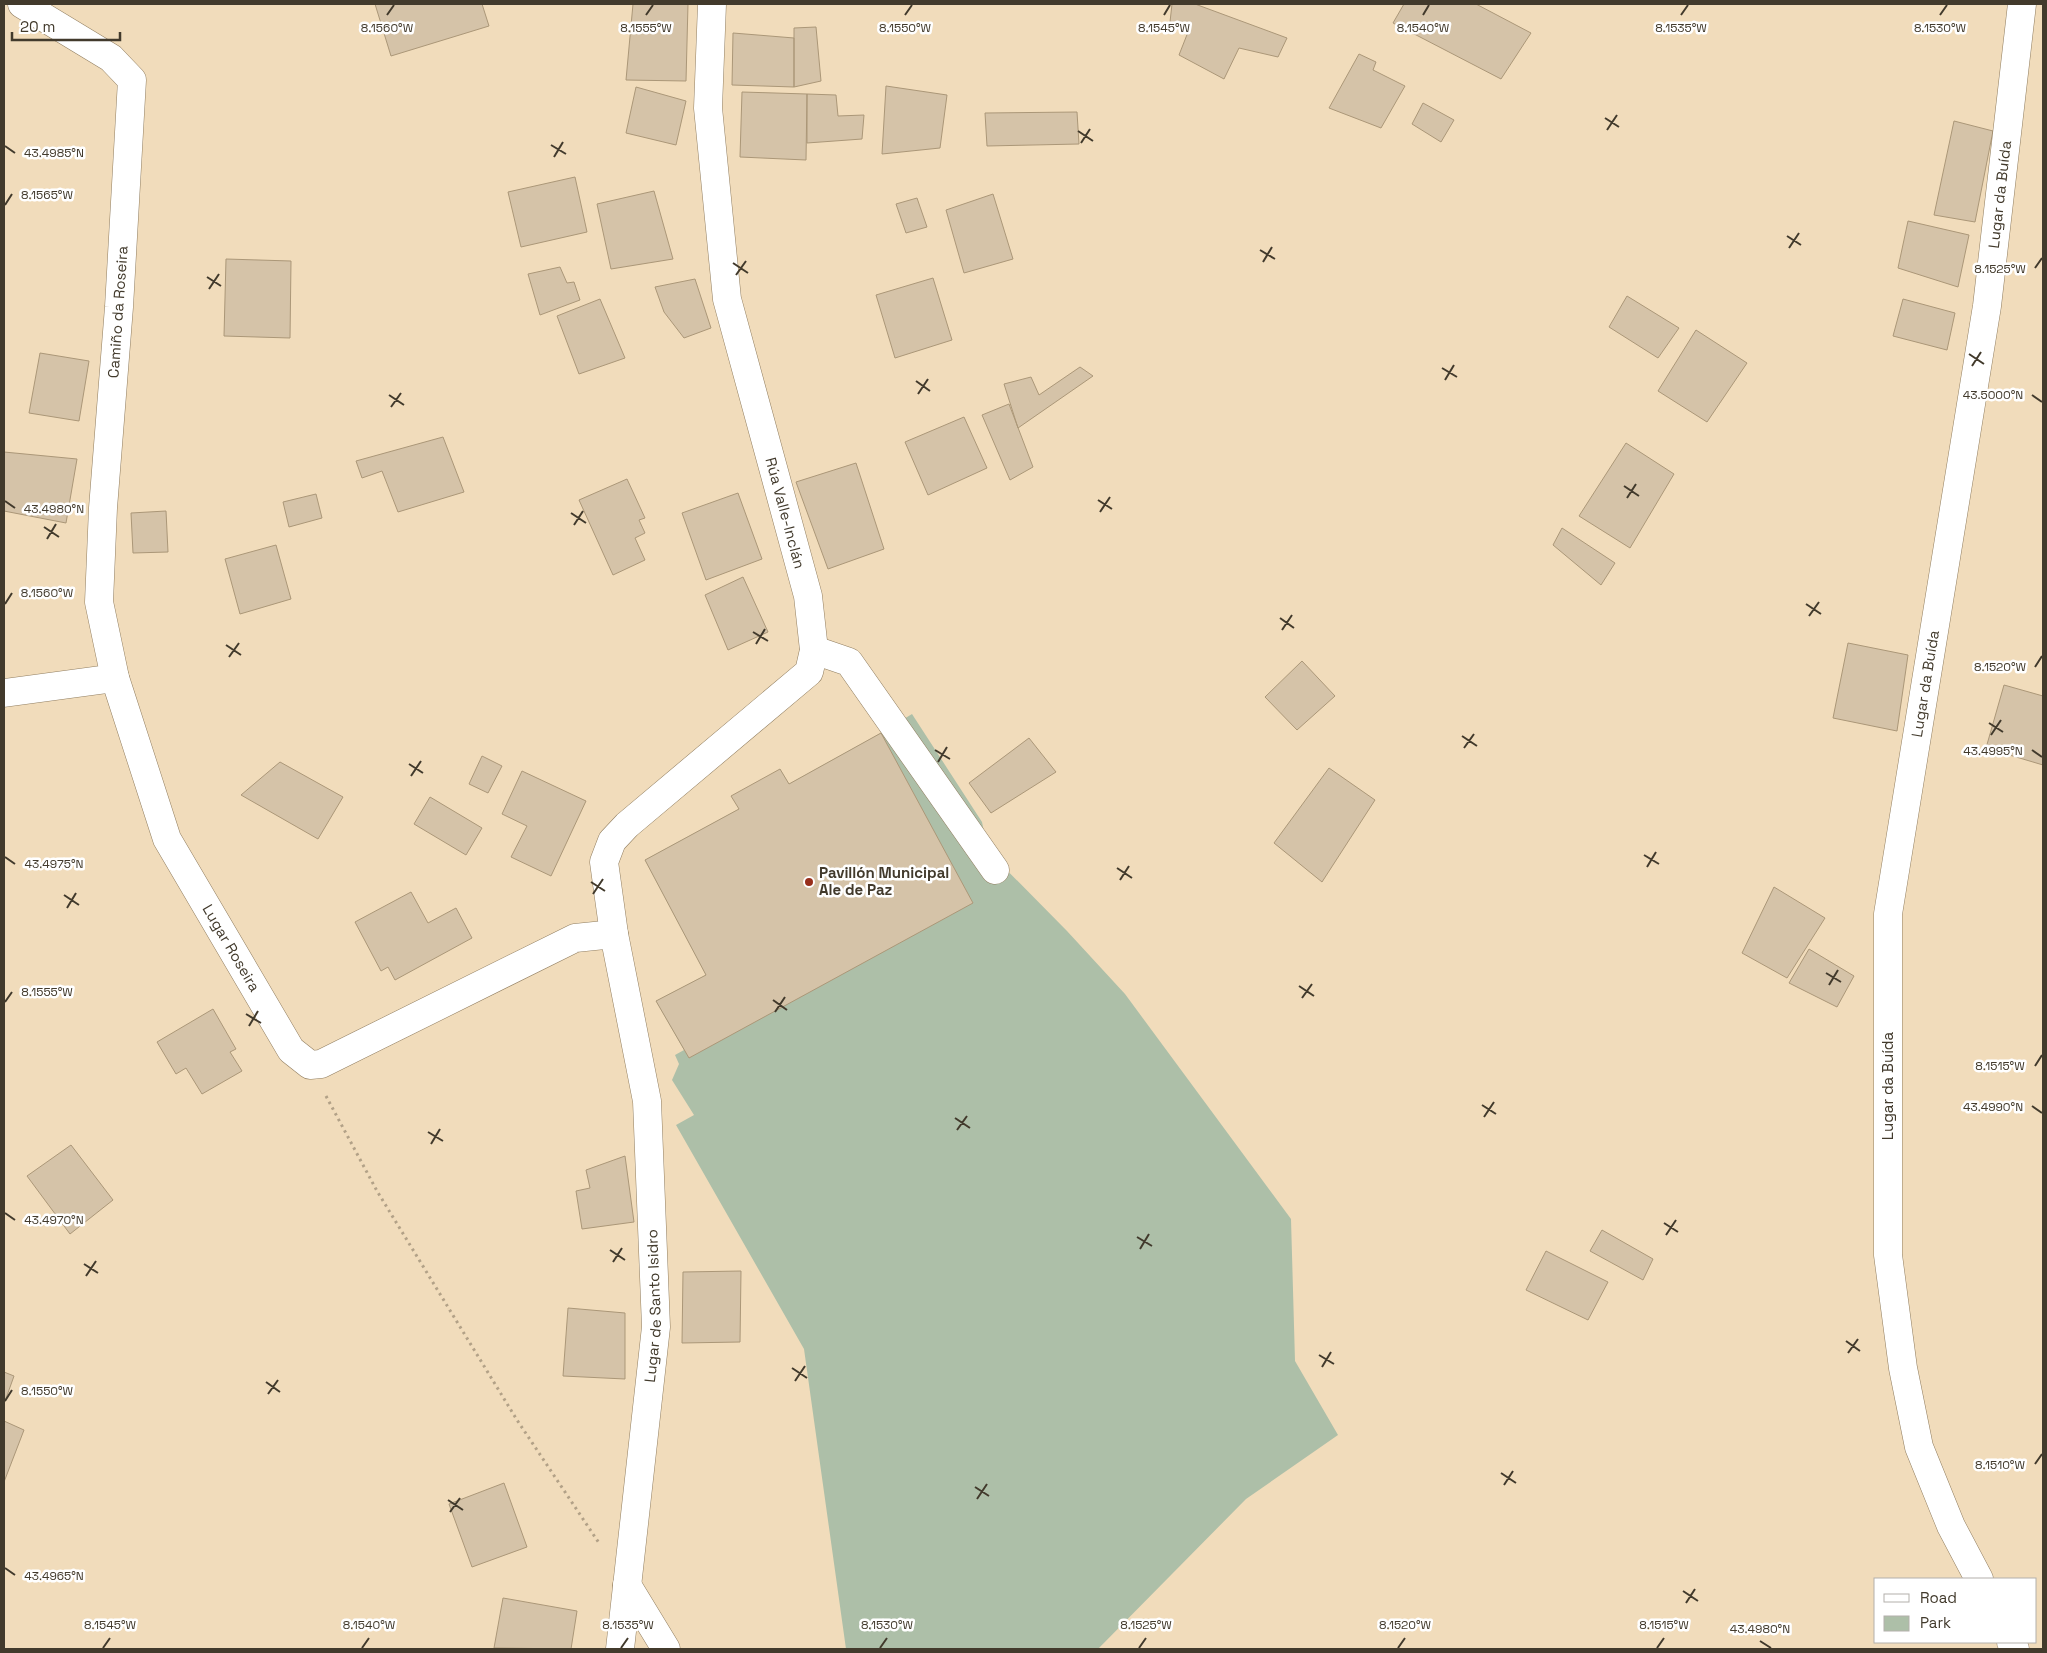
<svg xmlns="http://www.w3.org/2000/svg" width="2047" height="1653" viewBox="0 0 2047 1653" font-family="'Space Grotesk',sans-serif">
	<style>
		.green { fill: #adbfa8 }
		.building { fill: #d5c3a8; stroke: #ab9778 }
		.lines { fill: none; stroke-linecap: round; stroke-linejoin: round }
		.minor-casing { stroke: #917e60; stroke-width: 29 }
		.path { stroke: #b2a187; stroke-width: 3; stroke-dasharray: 2.5 4; stroke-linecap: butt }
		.minor { stroke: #fff; stroke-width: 28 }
		.ticks { fill: none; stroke: #423a2c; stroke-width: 2 }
		.poi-dot { fill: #972e1b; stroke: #fff; stroke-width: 2 }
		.labels { text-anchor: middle; stroke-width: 5; stroke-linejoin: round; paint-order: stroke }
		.street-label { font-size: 15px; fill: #423a2c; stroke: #fff }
		.poi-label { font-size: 15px; font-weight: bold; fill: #423a2c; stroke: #fff; text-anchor: start }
		.ticks-label { font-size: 12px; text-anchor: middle; fill: #423a2c; stroke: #fff; stroke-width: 5; stroke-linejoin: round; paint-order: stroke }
	</style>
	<rect width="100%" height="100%" fill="#f1dcbb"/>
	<path class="green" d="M912 714 982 822 988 851 1067 931 1125 994 1291 1219 1295 1361 1338 1435 1246 1499 1098 1649H846L804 1349 676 1125 694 1115 672 1080 679 1064 675 1055 684 1050 656 1001 706 975 645 860 739 809 780 769 789 784 881 733Z"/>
	<path class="building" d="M375 4H482L489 26 391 56Z
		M633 4H688L686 81 626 80Z
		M1172 4H1195L1287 38 1278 57 1239 48 1224 79 1179 55 1190 27 1170 22Z
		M1404 4H1476L1531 33 1501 79 1393 23Z
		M816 27 821 81 794 87V28Z
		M733 33 794 38V87L732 85Z
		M1359 54 1376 62 1373 70 1405 86 1381 128 1329 108Z
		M886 86 947 95 940 148 882 154Z
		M636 87 686 101 676 145 626 133Z
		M742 92 807 94 806 160 740 157Z
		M807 94 836 95 838 116 864 115 862 139 807 143Z
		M1423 103 1454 120 1441 142 1412 124Z
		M1077 112 1079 144 987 146 985 113Z
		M1954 121 1993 131 1975 222 1934 215Z
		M575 177 587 232 521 247 508 192Z
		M654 191 673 259 611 269 597 204Z
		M993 194 1013 259 964 273 946 210Z
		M917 198 927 227 906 233 896 204Z
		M1908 221 1969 235 1958 287 1898 268Z
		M226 259 291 261 290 338 224 336Z
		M560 267 567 283 574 282 580 300 540 315 528 274Z
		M933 278 952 340 895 358 876 295Z
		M695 279 711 328 684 338 664 312 655 287Z
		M1627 296 1679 328 1658 358 1609 327Z
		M600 299 625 358 579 374 557 316Z
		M1903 299 1955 313 1947 350 1893 336Z
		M1696 330 1747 363 1707 422 1658 391Z
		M40 353 89 361 79 421 29 413Z
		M1080 367 1093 376 1018 428 1004 384 1031 377 1039 395Z
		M1009 404 1033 467 1010 480 982 415Z
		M964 417 987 468 928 495 905 442Z
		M443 437 464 492 398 512 382 471 362 478 356 461Z
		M1626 443 1674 474 1630 548 1579 516Z
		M4 452 77 459 66 523 4 511Z
		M856 463 884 549 828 569 796 482Z
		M627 479 645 518 639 520 645 533 635 538 645 560 613 575 579 500Z
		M738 493 762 559 706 580 682 513Z
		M316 494 322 518 289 527 283 502Z
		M166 511 168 552 133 553 131 513Z
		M1562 528 1615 563 1601 585 1553 545Z
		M276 545 291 599 240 614 225 559Z
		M743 577 768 632 728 650 705 595Z
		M1848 643 1908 655 1897 731 1833 718Z
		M1302 661 1335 696 1297 730 1265 697Z
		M2004 685 2043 696V765L1986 748Z
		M881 733 973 903 689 1058 656 1001 706 975 645 860 739 809 731 796 780 769 789 784Z
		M1029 738 1056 772 991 813 969 783Z
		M482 756 502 766 488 793 469 784Z
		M280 762 343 797 318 839 241 795Z
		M1329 768 1375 800 1322 882 1274 843Z
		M522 771 586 801 551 876 511 857 527 826 502 814Z
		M430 797 482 828 466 855 414 824Z
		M1774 887 1825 918 1787 978 1742 953Z
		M411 892 428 923 456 908 472 938 395 980 388 967 381 971 355 922Z
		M1809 949 1854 976 1837 1007 1789 983Z
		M213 1009 236 1049 230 1052 242 1071 202 1094 186 1068 176 1074 157 1042Z
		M71 1145 113 1200 70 1234 27 1176Z
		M625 1156 634 1222 582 1229 576 1191 590 1188 586 1170Z
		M1602 1230 1653 1259 1643 1280 1590 1251Z
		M1546 1251 1608 1282 1588 1320 1526 1290Z
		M741 1271 740 1342 682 1343 683 1272Z
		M568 1308 625 1313V1379L563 1376Z
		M4 1372 14 1376 4 1404Z
		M4 1421 24 1430 4 1482Z
		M504 1483 527 1547 472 1567 449 1504Z
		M503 1598 577 1611 571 1649 494 1648Z"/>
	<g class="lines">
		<defs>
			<g id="minor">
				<path id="s1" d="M22 4 111 58 132 80 119 307 103 508 99 602 115 678 167 839 291 1050 310 1065 321 1064 575 938 614 934"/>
				<path d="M814 650 849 662 995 870"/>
				<path d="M4 693 115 678"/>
				<path id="s2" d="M1979 1579 1951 1526 1919 1447 1903 1368 1888 1255V914L1987 306 2022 4"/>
				<path d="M627 1585 666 1649"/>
				<path d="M2011 1642 2015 1649"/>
				<path id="s3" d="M620 1649 656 1327 647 1101 614 934 604 862 612 841 627 825 809 672 814 650 808 596 727 299 708 108 712 4"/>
			</g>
		</defs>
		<use href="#minor" class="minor-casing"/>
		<path class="path" d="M326 1096 377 1191 517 1420 599 1543"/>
		<use href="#minor" class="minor"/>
	</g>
	<path class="ticks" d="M387 15 394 5M646 15 653 5M905 15 912 5M1164 15 1170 5M1423 15 1429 5M1681 15 1688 5M1940 15 1947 5M1605 118 1619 127M1607 130 1617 115M1078 131 1093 141M1081 143 1090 129M551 145 566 154M5 146 15 153M554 157 563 142M5 205 12 194M1787 236 1801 245M1789 248 1799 233M1260 250 1275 259M1263 262 1272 247M733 263 748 273M2035 268 2042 258M736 275 746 261M207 277 221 286M209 289 219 274M1969 354 1984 364M1972 366 1981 352M1442 368 1457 377M1445 380 1454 365M916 381 930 391M918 394 928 379M389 395 404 405M2032 395 2042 402M391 407 401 393M1624 486 1639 496M1627 498 1636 484M1098 500 1112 509M5 501 15 508M1100 512 1110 497M571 513 586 523M574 525 583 511M44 527 59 537M47 539 56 524M5 604 12 593M1806 604 1821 614M1809 616 1819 602M1280 618 1294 628M1282 630 1292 615M753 632 768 641M756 644 765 629M226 645 241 655M229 657 239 643M2035 667 2042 656M1989 723 2003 732M1991 735 2001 720M1462 736 1477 746M1464 748 1474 734M935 750 950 759M2032 750 2042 757M938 762 947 747M409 764 423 773M411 776 421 761M1644 855 1659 864M5 857 15 864M1647 867 1656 852M1117 868 1132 878M1120 880 1129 866M591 882 605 891M593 894 603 879M64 895 79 905M67 908 76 893M1826 973 1841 982M1829 985 1838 970M1299 986 1314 996M1302 998 1312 984M773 1000 787 1010M5 1002 12 992M775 1012 785 997M246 1014 261 1023M249 1026 258 1011M2035 1066 2042 1055M1482 1105 1496 1114M2032 1106 2042 1113M1484 1117 1494 1102M955 1118 970 1128M957 1130 967 1116M428 1132 443 1141M431 1144 440 1129M5 1213 15 1220M1664 1223 1678 1232M1666 1235 1676 1220M1137 1237 1152 1246M1140 1249 1149 1234M610 1250 625 1260M613 1262 622 1248M84 1264 98 1273M86 1276 96 1261M1846 1341 1860 1351M1848 1353 1858 1339M1319 1355 1334 1364M1322 1367 1331 1352M792 1368 807 1378M795 1381 805 1366M266 1382 280 1392M268 1394 278 1380M5 1401 12 1390M2035 1464 2042 1454M1501 1473 1516 1483M1504 1485 1513 1471M975 1487 989 1496M977 1499 987 1484M448 1500 463 1510M450 1512 460 1498M5 1568 15 1575M1683 1591 1698 1601M1686 1603 1695 1589M1760 1641 1771 1648M103 1648 110 1638M362 1648 369 1638M621 1648 628 1638M880 1648 887 1638M1139 1648 1146 1638M1398 1648 1405 1638M1657 1648 1664 1638"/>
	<circle class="poi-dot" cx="809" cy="882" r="5"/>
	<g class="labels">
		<g class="street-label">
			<text dy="5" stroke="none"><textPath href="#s2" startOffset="1409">Lugar da Buída</textPath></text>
			<text transform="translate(118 312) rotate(-86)" y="5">Camiño da Roseira</text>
			<text transform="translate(785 513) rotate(75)" y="5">Rúa Valle-Inclán</text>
			<text dy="5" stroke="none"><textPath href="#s2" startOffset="914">Lugar da Buída</textPath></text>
			<text dy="5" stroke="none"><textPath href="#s1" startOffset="1031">Lugar Roseira</textPath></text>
			<text transform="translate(1888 1086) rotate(-90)" y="5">Lugar da Buída</text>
			<text dy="5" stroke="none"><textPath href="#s3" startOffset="345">Lugar de Santo Isidro</textPath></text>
		</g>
		<g class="poi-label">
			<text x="819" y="878">Pavillón Municipal<tspan x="819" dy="17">Ale de Paz</tspan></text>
		</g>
	</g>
	<g class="ticks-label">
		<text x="387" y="32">8.1560°W</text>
		<text x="646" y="32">8.1555°W</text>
		<text x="905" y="32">8.1550°W</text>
		<text x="1164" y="32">8.1545°W</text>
		<text x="1423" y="32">8.1540°W</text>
		<text x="1681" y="32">8.1535°W</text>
		<text x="1940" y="32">8.1530°W</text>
		<text x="54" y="157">43.4985°N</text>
		<text x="47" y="199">8.1565°W</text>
		<text x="2000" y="273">8.1525°W</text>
		<text x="1993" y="399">43.5000°N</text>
		<text x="54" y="513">43.4980°N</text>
		<text x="47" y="597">8.1560°W</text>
		<text x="2000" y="671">8.1520°W</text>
		<text x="1993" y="755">43.4995°N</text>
		<text x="54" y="868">43.4975°N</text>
		<text x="47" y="996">8.1555°W</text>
		<text x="2000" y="1070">8.1515°W</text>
		<text x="1993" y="1111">43.4990°N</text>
		<text x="54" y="1224">43.4970°N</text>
		<text x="47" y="1395">8.1550°W</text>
		<text x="2000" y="1469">8.1510°W</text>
		<text x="54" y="1580">43.4965°N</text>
		<text x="110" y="1629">8.1545°W</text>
		<text x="369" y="1629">8.1540°W</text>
		<text x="628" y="1629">8.1535°W</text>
		<text x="887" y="1629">8.1530°W</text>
		<text x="1146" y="1629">8.1525°W</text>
		<text x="1405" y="1629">8.1520°W</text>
		<text x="1664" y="1629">8.1515°W</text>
		<text x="1760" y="1633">43.4980°N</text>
	</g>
	<rect width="2047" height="1653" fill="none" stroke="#423a2c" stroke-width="10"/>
	<rect x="1874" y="1578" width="162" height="65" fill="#ffffff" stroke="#b3b0ab"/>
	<rect x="1884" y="1594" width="25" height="8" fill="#ffffff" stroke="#b3b0ab"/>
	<text x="1920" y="1603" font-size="15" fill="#423a2c">Road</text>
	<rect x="1884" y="1616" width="25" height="15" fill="#adbfa8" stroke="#b3b0ab"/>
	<text x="1920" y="1628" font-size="15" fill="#423a2c">Park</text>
	<path d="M12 32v8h108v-8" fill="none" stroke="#423a2c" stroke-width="2.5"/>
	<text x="20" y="32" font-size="15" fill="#423a2c" stroke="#ffffff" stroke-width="4" paint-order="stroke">20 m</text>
</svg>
